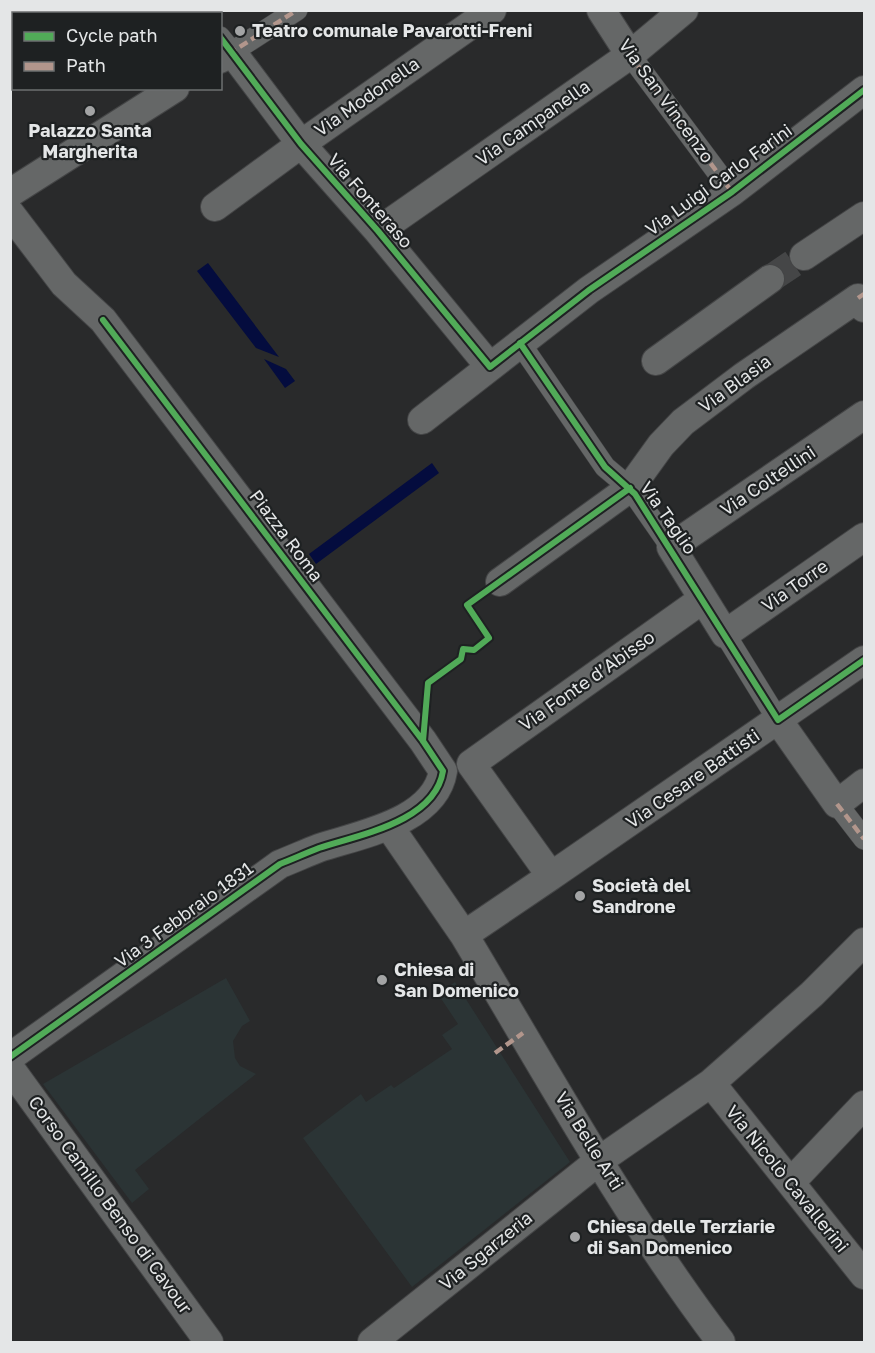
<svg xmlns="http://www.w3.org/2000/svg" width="875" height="1353" viewBox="0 0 875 1353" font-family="'Golos Text',sans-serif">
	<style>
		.built { fill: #2b3435 }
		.water { fill: #040c3e }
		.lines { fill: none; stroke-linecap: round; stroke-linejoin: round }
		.minor-tunnel { stroke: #454647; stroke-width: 28; stroke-dasharray: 28 14; stroke-linecap: butt }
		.pedestrian-casing { stroke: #444546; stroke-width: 22 }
		.minor-casing { stroke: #444546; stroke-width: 30 }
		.pedestrian { stroke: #656767; stroke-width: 21 }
		.minor { stroke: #656767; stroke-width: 28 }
		.quiet { stroke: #b2968c; stroke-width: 4.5; stroke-dasharray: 9 4.5; stroke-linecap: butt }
		.cycleway-casing { stroke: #1e2122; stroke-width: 10 }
		.cycleway { stroke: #51ab58; stroke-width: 6 }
		.poi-dot { fill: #a3a4a5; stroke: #1e2122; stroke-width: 2 }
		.labels { text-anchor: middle; stroke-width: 4.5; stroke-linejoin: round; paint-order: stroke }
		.poi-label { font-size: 18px; font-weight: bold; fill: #e4e6e7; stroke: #1e2122; text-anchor: start }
		.street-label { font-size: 18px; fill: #e4e6e7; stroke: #1e2122 }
	</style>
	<rect width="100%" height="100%" fill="#292a2b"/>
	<path class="built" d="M226 978 250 1021 242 1026 233 1041 235 1058 240 1066 256 1074 135 1170 149 1189 132 1203 43 1084Z
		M455 982 570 1162 412 1287 303 1138 361 1094 366 1102 391 1085 394 1088 452 1049 442 1035 458 1024 438 994Z"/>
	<path class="water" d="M208 263 279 357 256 348 197 271Z
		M264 359 286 369 295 381 285 388Z
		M432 463 439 473 316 564 309 554Z"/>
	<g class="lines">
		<path class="minor-tunnel" d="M770 279 804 256"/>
		<defs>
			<path id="pedestrian" d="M201 10 203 14
				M220 37 232 52 297 10
				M630 55 732 192
				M520 343 605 467 630 488 671 547
				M725 634 778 720
				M837 804 864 839"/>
			<path id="minor" d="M601 10 630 55
				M220 59 232 52 301 144 378 231 490 367
				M10 193 175 88
				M215 207 301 144 492 10
				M10 213 64 284 103 320 423 741 443 771C435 822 358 835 319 848 306 853 293 859 280 864L10 1057
				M378 231 630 55 684 10
				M804 256 864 216
				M656 361 770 279
				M864 415 671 547 725 634 864 537
				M422 420 589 290 732 192 864 90
				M500 582 630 488 661 445 683 422 744 376 858 298 864 308
				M778 720 837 804 864 783
				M389 826 464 935 551 876 471 764 703 599
				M551 876 864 660
				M464 935C545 1070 626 1217 721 1342
				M10 1068 209 1342
				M711 1083 864 1275
				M791 1182 864 1105
				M372 1342 600 1160 711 1083 812 994 864 942"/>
		</defs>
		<use href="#pedestrian" class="pedestrian-casing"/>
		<use href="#minor" class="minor-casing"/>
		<use href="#pedestrian" class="pedestrian"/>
		<use href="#minor" class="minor"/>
		<path class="quiet" d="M201 10 203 14
			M229 49 232 52 297 10
			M630 55 732 192
			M858 298 864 294
			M837 804 864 839
			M495 1053 523 1033"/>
		<defs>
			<path id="cycleway" d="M220 37 301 144 378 231 490 367 589 290 732 192 864 90
				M520 343 605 467 635 494 778 720 864 660
				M423 741 428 683 461 659 463 649 474 650 489 638 467 605 630 488
				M10 1057 280 864C293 859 306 853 319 848 358 835 435 822 443 771L423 741 103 320"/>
		</defs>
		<use href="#cycleway" class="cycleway-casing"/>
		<use href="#cycleway" class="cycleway"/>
	</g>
	<g class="poi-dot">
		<circle cx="240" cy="31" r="6"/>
		<circle cx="90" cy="111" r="6"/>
		<circle cx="580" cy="896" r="6"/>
		<circle cx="382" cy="980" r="6"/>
		<circle cx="575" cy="1237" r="6"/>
	</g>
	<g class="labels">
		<g class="poi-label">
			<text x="252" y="37">Teatro comunale Pavarotti-Freni</text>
			<text x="90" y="137" text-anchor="middle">Palazzo Santa<tspan x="90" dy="21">Margherita</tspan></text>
			<text x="592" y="892">Società del<tspan x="592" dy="21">Sandrone</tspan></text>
			<text x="394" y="976">Chiesa di<tspan x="394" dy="21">San Domenico</tspan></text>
			<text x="587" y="1233">Chiesa delle Terziarie<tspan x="587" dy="21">di San Domenico</tspan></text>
		</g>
		<g class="street-label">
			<text transform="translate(367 97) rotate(-35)" y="6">Via Modonella</text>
			<text transform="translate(666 101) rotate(54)" y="6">Via San Vincenzo</text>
			<text transform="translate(533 123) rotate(-35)" y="6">Via Campanella</text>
			<text transform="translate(719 180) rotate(-36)" y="6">Via Luigi Carlo Farini</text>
			<text transform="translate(370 201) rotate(49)" y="6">Via Fonteraso</text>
			<text transform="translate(735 384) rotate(-36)" y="6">Via Blasia</text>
			<text transform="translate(768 481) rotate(-34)" y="6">Via Coltellini</text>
			<text transform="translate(668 518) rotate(55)" y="6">Via Taglio</text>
			<text transform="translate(286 536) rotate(53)" y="6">Piazza Roma</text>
			<text transform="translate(795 586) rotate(-35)" y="6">Via Torre</text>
			<text transform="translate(587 681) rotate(-35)" y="6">Via Fonte d’Abisso</text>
			<text transform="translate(693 779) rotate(-35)" y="6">Via Cesare Battisti</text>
			<text transform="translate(184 915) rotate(-36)" y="6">Via 3 Febbraio 1831</text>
			<text transform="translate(589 1141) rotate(58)" y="6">Via Belle Arti</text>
			<text transform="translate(787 1179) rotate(51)" y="6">Via Nicolò Cavallerini</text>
			<text transform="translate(110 1205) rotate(54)" y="6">Corso Camillo Benso di Cavour</text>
			<text transform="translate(486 1251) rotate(-39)" y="6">Via Sgarzeria</text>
		</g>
	</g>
	<rect width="875" height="1353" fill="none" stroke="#e4e6e7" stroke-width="24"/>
	<rect x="12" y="12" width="210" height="78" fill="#1e2122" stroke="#6d7071" stroke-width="1.5"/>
	<rect x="24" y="32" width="30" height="9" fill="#51ab58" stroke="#6d7071" stroke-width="1.5"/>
	<text x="66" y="42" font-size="18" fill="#e4e6e7">Cycle path</text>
	<rect x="24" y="62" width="30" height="9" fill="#b2968c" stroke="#6d7071" stroke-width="1.5"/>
	<text x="66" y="72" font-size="18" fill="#e4e6e7">Path</text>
</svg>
